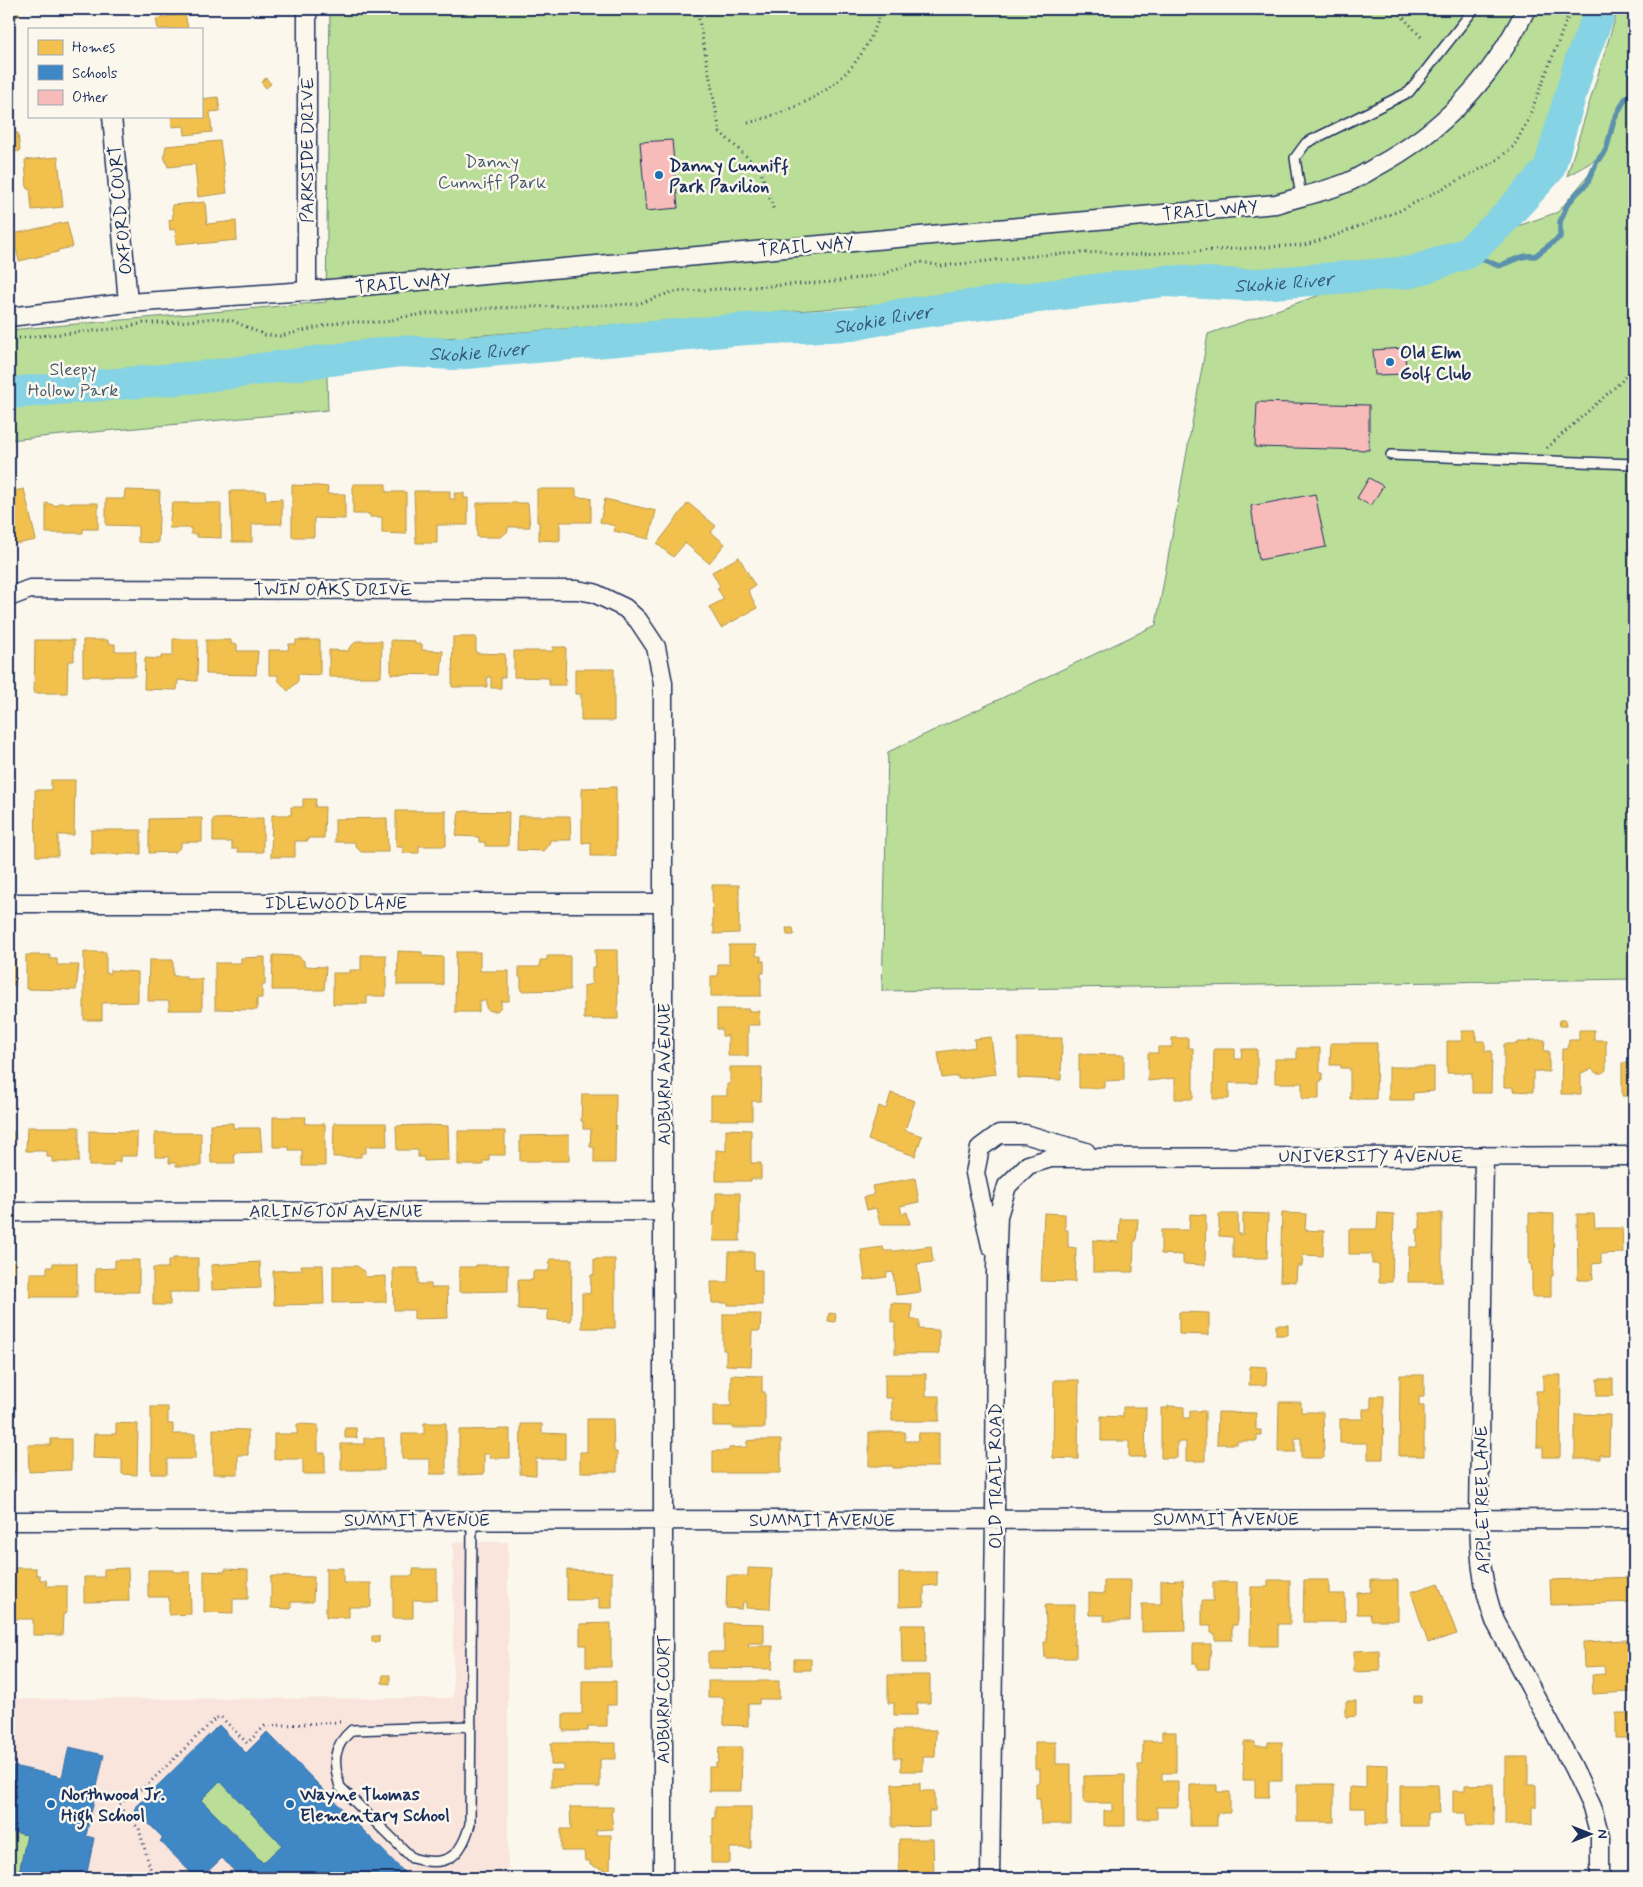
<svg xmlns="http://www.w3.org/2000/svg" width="1643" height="1887" viewBox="0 0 1643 1887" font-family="Mynerve,sans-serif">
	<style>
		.built { fill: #fae5dd }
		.green { fill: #badd97; stroke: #6a867a }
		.homes { fill: #f2c14e; stroke: #b29553 }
		.schools { fill: #3f88c5; stroke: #346da6; fill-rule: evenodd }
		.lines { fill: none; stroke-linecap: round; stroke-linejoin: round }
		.stream { stroke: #5b91ae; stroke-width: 5.5 }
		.river { stroke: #85d3e4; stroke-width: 32 }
		.building { fill: #f7bbb9; stroke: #1b2f5e }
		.lane-casing { stroke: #1b2f5e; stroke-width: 12 }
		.street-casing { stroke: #1b2f5e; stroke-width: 21 }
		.path { stroke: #1b2f5e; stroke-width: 3; stroke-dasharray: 1 4; stroke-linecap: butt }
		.lane { stroke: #fbf7ec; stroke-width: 9 }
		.street { stroke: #fbf7ec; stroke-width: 18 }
		.poi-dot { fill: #1f6fb2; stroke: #fbf7ec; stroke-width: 2 }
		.labels { text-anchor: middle; stroke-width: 5; stroke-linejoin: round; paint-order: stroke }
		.street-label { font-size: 18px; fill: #1b2f5e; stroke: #fbf7ec }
		.park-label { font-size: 18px; fill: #435a6c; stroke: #fbf7ec }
		.poi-label { font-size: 18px; font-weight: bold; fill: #1b2f5e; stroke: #fbf7ec; text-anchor: start }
		.water-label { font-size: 19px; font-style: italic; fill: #365880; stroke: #fbf7ec }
	</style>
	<rect width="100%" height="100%" fill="#fbf7ec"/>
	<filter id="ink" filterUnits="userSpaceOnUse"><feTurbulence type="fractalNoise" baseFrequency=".02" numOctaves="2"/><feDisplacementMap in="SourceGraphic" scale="10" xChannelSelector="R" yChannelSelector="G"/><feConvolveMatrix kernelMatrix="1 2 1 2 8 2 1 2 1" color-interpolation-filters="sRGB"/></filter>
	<g filter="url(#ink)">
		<path class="built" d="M453 1542H508V1878H9V1699L453 1698Z"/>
		<path class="green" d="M330 9H1592L1548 148 1473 236 1386 266 326 347 328 410 9 440V330L326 302Z
			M1618 9H1634V979L882 991 888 752 1156 625 1208 334 1558 212 1606 154 1567 176Z
			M220 1781 282 1845 263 1863 201 1800Z
			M9 1831 27 1835 18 1878H9Z"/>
		<path class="homes" d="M9 9H14L20 14 9 25Z
			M185 13 188 29H158L156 19Z
			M266 78 271 84 266 88 261 82Z
			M218 97 220 111 210 112 212 132 185 135 184 126 172 127 171 116H201V99Z
			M9 99H11L15 133H18L20 151 9 152Z
			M220 141 227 193 198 197 195 164 168 167 164 156 166 146Z
			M58 157 63 207 32 210 30 189H27L25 160Z
			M205 202 207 224 236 221 237 240 198 244V242L176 244 175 229 170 230 169 220 173 219 172 205Z
			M67 222 73 247 58 250V252L19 261 13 234Z
			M353 484H386V492H406V534L382 533V517H370V514H353Z
			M292 485 319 486 328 487 327 494H345V519L314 518V537H292Z
			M24 489 36 540 15 544 12 527H9V492Z
			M537 489H576V497L591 498V522H560V541L539 540V522H537Z
			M125 490 160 491 158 543 138 542V526L106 525V499H124Z
			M230 491H265L266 500 282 499V524H252V542H232Z
			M414 491H450V499H455L454 493H464V498H468V525H437V543H416Z
			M605 499 656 511 649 539 614 531 615 526 600 522Z
			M46 503 58 506V503H98V529H83V533H46Z
			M172 503H221V538L197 537V534H191V528H169Z
			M477 503H528L530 527H508V531L501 537H477Z
			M688 503 716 526 711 532 725 544 709 563 685 543 673 557 657 544Z
			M739 557 755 586 748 590 757 608 721 628 709 607 724 599 717 588 720 586 712 572Z
			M453 637H476V653L505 654V677H501V688H491V677H487V687H452Z
			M173 639H198L197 681 178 680 177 690 144 689 145 658 161 659V656H173Z
			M35 640H74V661H68L67 693H34Z
			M83 640H108V644H115V651H136L135 676H83Z
			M206 640H231V644H237V651H258L256 675 206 674Z
			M296 640H320V675L298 674V681L288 691 278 680V675H269V650H288L289 644H296Z
			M391 640 415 641V644H422V650L443 651 441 675 391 674Z
			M357 641H382L381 677H329V650L349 651V648Z
			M553 647H566L565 685H549V678L514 677V651H553Z
			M575 669H614V721H581V694H575Z
			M51 780H75L74 835H58V856H36L35 790H51Z
			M616 787V856H591V842L582 843V788Z
			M303 799H316L315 807H325L324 838H308V841H295V857H271L272 815H291V807H303Z
			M396 811H446V846H419V853H403V847H396Z
			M466 811 509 812 508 846H485V842H479V837L456 836 459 812Z
			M518 816H570L571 840H550L549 844 543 851 517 850Z
			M202 818V842H181V847L175 852 149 853V819Z
			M263 818V852H238V849H232V842H213V819Z
			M387 818 388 852H361L355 846V842H335V819Z
			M91 830H141V854H91Z
			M712 885H739V933L714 934V927H713Z
			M786 928H793L794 935H787Z
			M729 945H756V956H761V961H764V973H761V996H711V976H718V964H729Z
			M9 950H15V985H9Z
			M595 950H617L618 1019H584V986L592 984V967H596Z
			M398 951 422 952V956L443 957V985H397Z
			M84 952H106V973H110V970L138 972V1002L102 1003V1020H84Z
			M456 952H480V971H509V1001H501V1007L497 1011H491L486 1008V1001H479V1012H455Z
			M26 955H50V959H57V965H79L76 990 26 989Z
			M273 955 298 956 304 961V966L326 967 324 990H272Z
			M361 955H386V996H367V1004H333V973H350V970H361Z
			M547 956H570V990L521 991V977H519V967H540V960H547Z
			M265 957V985H262V998H257V1010L215 1009V963H241V958Z
			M149 960H173V976H186V979H202V1010H169V1001H148Z
			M717 1009H749V1011H759L760 1025H748V1056H728V1036H722V1029H717Z
			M1559 1020H1566L1567 1026H1560Z
			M1579 1030H1594V1040H1606V1070L1602 1073H1596L1592 1069 1581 1073V1094H1561L1562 1049H1568L1569 1040H1579Z
			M1462 1031H1476V1041H1485V1051H1492L1491 1093H1472V1073H1447V1041H1462Z
			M991 1037 996 1074 958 1079V1076L942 1078 938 1052 975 1047 974 1039Z
			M1018 1038H1062L1061 1080 1018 1078Z
			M1172 1038H1188V1048H1193V1099H1175V1078L1148 1081V1053H1158V1047H1172Z
			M1529 1040H1545L1544 1051H1549V1072L1533 1071V1092L1513 1091V1087H1504V1044H1517V1042H1529Z
			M1331 1043H1377L1376 1099H1350V1068H1341V1065H1330Z
			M1297 1048H1320V1073H1322V1081H1319V1099H1302V1083H1275V1059H1297Z
			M1214 1049H1235V1059H1241L1242 1049H1257V1083H1229V1099H1213Z
			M1079 1054 1124 1055V1080L1104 1081V1088H1079Z
			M1634 1062V1096H1622V1063Z
			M730 1067H762L761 1101H752V1120H711V1096H727V1084H730Z
			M1389 1067H1434V1091L1413 1093V1100H1389Z
			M891 1093 915 1101 905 1130 922 1136 915 1156 868 1140 879 1106 886 1109Z
			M582 1094H616L615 1163H594V1147H590L591 1129H583V1121H581Z
			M273 1117H306L305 1124H325V1166H302V1150H289V1147H273Z
			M233 1123V1128H260L262 1152 234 1153 235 1163H211L210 1124Z
			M334 1123H386L387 1146H366V1153H361V1157H333Z
			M426 1125 448 1126 449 1160 424 1161V1157H418V1150H397L396 1126Z
			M27 1127H79V1162H52V1157H47V1151H26Z
			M726 1129 751 1130V1163H761V1179H751V1181H716V1150L726 1151Z
			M89 1131 137 1132V1156H120V1162H113V1166H89Z
			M458 1131H505V1155H489V1161H483V1165H458Z
			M9 1132H14L13 1156H9Z
			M155 1133H201V1166H176V1163H169V1157H155Z
			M569 1135V1161H520V1136Z
			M915 1178 919 1202 900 1206 902 1214 907 1212 910 1224H880L876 1208 867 1210 864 1197 874 1195 872 1186Z
			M716 1193H740V1241H713L714 1211H716Z
			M1044 1213 1065 1214V1230H1068V1247L1076 1248 1075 1282 1041 1281Z
			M1243 1213 1268 1214 1267 1258H1233V1237L1219 1236V1214H1238V1234H1243Z
			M1282 1213 1306 1214 1305 1230 1324 1231 1323 1256 1303 1255 1302 1266H1297L1296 1282 1280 1281Z
			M1378 1213 1394 1214 1392 1282H1379V1264H1372V1254H1349V1229H1377Z
			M1420 1213H1442V1282H1408L1409 1247H1417V1229H1420Z
			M1529 1213 1554 1214 1553 1276H1551V1297H1532V1272L1531 1264H1529Z
			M1190 1214 1206 1215 1205 1265 1183 1264V1255L1161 1254V1230H1189Z
			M1577 1214H1594L1595 1228H1622L1623 1253 1601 1254V1263L1592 1264 1593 1280H1578Z
			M1120 1219H1138L1136 1241H1134L1133 1272H1093V1240L1119 1242Z
			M931 1246 933 1262 917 1264 921 1292 896 1295 893 1272 886 1273 887 1277 865 1280 861 1250 883 1247 884 1251H895Z
			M729 1252H754V1270H762V1305H728V1303H712L711 1282H728Z
			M173 1258H198V1292H170V1305H153V1268H168V1261H173Z
			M550 1259H572L571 1321 548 1320V1310L518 1309V1280H533V1271H549Z
			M594 1259H615V1328H582V1293L590 1294 591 1275H594Z
			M115 1260H139V1292H95V1269L115 1268Z
			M9 1262H15V1288H9Z
			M260 1262 261 1288 212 1290 211 1265Z
			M53 1263H77V1297H30V1273H47V1267H53Z
			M301 1265H323L324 1304 274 1305 273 1271 302 1270Z
			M476 1265H508V1291L459 1292V1267H476Z
			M333 1266H357L365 1272V1277L386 1276V1302L333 1303Z
			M393 1268H418V1284H431V1288H447L448 1318 414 1319V1310H394Z
			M891 1303 912 1304 911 1320H919V1329L939 1330V1354H895V1322H891Z
			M1179 1312 1209 1313V1335L1179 1334Z
			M829 1313 836 1314 835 1322 828 1321Z
			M723 1314H761L760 1331H752L751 1366 726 1365V1350H723Z
			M1276 1325H1288V1335H1276Z
			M1250 1366 1267 1367 1266 1385H1249Z
			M885 1374H926V1396H939V1421H892V1398H885Z
			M731 1375 762 1376V1392H765V1428H732V1426H713V1406H731Z
			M1400 1375H1424V1397H1419V1406H1424V1456H1399Z
			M1543 1375H1561L1560 1457H1543V1447H1537L1538 1405H1536V1391H1543Z
			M1597 1379H1613V1396H1597Z
			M1054 1380H1079L1078 1459 1053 1458Z
			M1371 1396H1384L1383 1459H1368V1443H1340V1419H1363V1409H1371Z
			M1279 1402H1301V1412H1323L1324 1458H1301V1438H1295V1452H1278Z
			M1168 1406 1184 1407V1418H1190V1411H1205V1461H1186V1442H1177V1458H1161V1408H1168Z
			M151 1407H168V1424H173V1434H195V1459H167V1474H151Z
			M1123 1407H1146L1145 1457H1129V1441H1101V1416L1123 1417Z
			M1218 1412 1256 1413V1430H1261V1435H1257V1441H1237V1444H1217Z
			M1575 1414 1610 1415 1609 1455H1600V1459H1575Z
			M1632 1414H1634V1439H1632Z
			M587 1419H613L614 1452H617V1472H580V1452H587Z
			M116 1423 138 1424 137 1475 122 1474V1459L93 1458 94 1434H116Z
			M424 1423H446V1474H430V1459H402V1434H424Z
			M297 1424 318 1425V1453H325V1474H303V1459H274V1434H297Z
			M521 1424H542V1433L565 1434V1459H536V1475L520 1474Z
			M345 1428H356L357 1438H345Z
			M213 1429 248 1430V1455H238V1474H213Z
			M510 1429V1458H490V1454H484V1474L459 1475V1430Z
			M869 1432H905V1441H918L919 1433H939V1467H902V1468H893V1466H869Z
			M364 1438H384V1470H341V1444H364Z
			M51 1439H71V1470L29 1472 28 1445H51Z
			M9 1440H15V1473H9Z
			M755 1440H781V1473H713V1451H729V1448L747 1447V1441Z
			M15 1568H36V1575H40V1580H46L47 1586H67V1612L66 1614H63L62 1635H33V1619H13V1586H15Z
			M128 1568 129 1601 84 1602V1577H104V1569Z
			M326 1568H343V1583H371V1607H349V1617H326Z
			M748 1568 772 1569 770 1609 746 1608V1602H743L742 1609 726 1608 727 1576H748Z
			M225 1569 248 1570V1599H233V1613L204 1612V1571L225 1572Z
			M413 1569H437V1600H413V1618H393V1576H413Z
			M148 1570H173V1572H190L191 1614 169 1615V1597H148Z
			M567 1570 612 1572V1608H599V1598H592V1600H567Z
			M899 1572H937V1585L924 1586V1606L899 1607Z
			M271 1576 314 1577 313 1602H291V1609L271 1608Z
			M1634 1577V1602L1551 1605 1550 1580Z
			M1104 1580H1131L1130 1621H1104V1615H1089V1593L1104 1594Z
			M1183 1580 1185 1631 1142 1632V1604H1161V1581Z
			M1268 1580H1290V1624H1278V1646H1250L1251 1587H1268Z
			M1304 1580H1329V1594H1345V1622H1303Z
			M1371 1580H1398V1620H1371L1370 1614H1357V1593L1371 1592Z
			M1213 1582H1237V1625H1232V1640H1215V1633H1211V1625H1202V1601H1213Z
			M1438 1583 1457 1634 1428 1643 1411 1592Z
			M1045 1605H1075L1074 1644H1076V1658H1045L1044 1642H1047Z
			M611 1623V1667H586V1645H580V1624Z
			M724 1623 764 1624V1643H749L748 1646H773L772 1669 708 1668V1652H724Z
			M901 1625H926L925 1663H902Z
			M372 1636H379V1642H372Z
			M1627 1640 1630 1692 1593 1694 1592 1675 1605 1674 1604 1666 1584 1667 1583 1642Z
			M1193 1644H1211L1209 1669H1197V1664H1193Z
			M1379 1650 1380 1671 1354 1672V1651Z
			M794 1659H811V1670H794Z
			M383 1675H390V1684L382 1683Z
			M888 1675H930V1703H917V1715H894V1703H888Z
			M582 1681H616V1705H607V1726H588V1731H563V1714H582Z
			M708 1681H779V1699H759V1704H748V1726L724 1725V1697H708Z
			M1414 1696H1421V1703H1414Z
			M1346 1701H1356V1716L1346 1717Z
			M1616 1713H1634V1738H1616Z
			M894 1730H936L935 1757H923V1771H901V1758H894Z
			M1162 1732H1176V1773H1162V1781H1178V1807H1157V1819H1138V1765H1143V1741H1162Z
			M1035 1742H1056V1764H1071V1824H1041L1040 1799H1036V1783H1040V1769H1035Z
			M1244 1742H1255V1746H1268V1742H1282V1781H1269V1797H1255V1780H1243Z
			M551 1743H616V1759H600V1787H551V1770H564V1765H551Z
			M719 1747H742L741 1791H709V1767H716V1763H718Z
			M1505 1757H1528V1785H1536V1807H1532V1825H1505Z
			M1366 1764 1388 1765 1387 1824H1366V1808H1350V1787L1366 1788Z
			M1125 1775V1826H1104V1811H1112V1803H1084V1776Z
			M920 1783V1791H935V1811H929V1826L892 1827V1784Z
			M1297 1784H1334V1822H1297Z
			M1493 1784 1494 1826H1466V1813H1453V1791H1465V1785Z
			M1190 1785H1217V1792H1230V1813H1217V1826H1190Z
			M1400 1785H1438L1440 1813H1427V1826H1400Z
			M570 1807H613V1811L611 1812 613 1829 596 1830V1835H611L610 1872 590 1865V1861H585L584 1851H561V1829H571Z
			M715 1807H751V1848H730V1863H711V1836H713V1818H715Z
			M899 1839H933L934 1878H899Z
			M542 1873 563 1875V1878H542Z"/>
		<path class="schools" d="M219 1725 246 1753 267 1732 410 1878H231L236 1873 222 1858 201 1878H196L160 1841 163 1838 134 1809ZM220 1781 282 1845 263 1863 201 1800Z
			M69 1747 104 1755 86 1836 94 1838 86 1878H18L27 1835 9 1831V1765L62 1777Z"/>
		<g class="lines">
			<path class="stream" d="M1634 61 1629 72 1634 81
				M1467 253 1499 266C1511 262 1522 254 1535 256L1560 237V222L1567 205 1577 193 1587 184 1597 161 1606 150 1614 120 1625 99 1634 93"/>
			<path class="river" id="s1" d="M9 393 199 377 401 351 453 354 746 329 852 325 905 314 1165 281 1246 285 1412 272 1467 253 1500 223 1549 169 1580 62 1601 9"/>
		</g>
		<path class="building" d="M672 140 678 208 646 211 640 142Z
			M1405 348 1406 374 1375 375 1373 350Z
			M1257 402 1369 405V450L1255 447Z
			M1369 478 1383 486 1371 506 1357 498Z
			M1315 494 1326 547 1259 560 1251 506Z"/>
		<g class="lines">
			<defs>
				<path id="lane" d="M1301 197 1295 158 1306 143 1409 92 1474 9
					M1391 455 1634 464
					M471 1726 352 1730C332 1747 333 1762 340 1787L412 1858C447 1868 461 1857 470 1824L472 1520"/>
				<path id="street" d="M112 116 128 303
					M307 291V9
					M9 317 128 303 307 291 1276 204C1299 197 1323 192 1346 183 1356 179 1366 173 1376 167 1443 131 1493 78 1526 9
					M9 597 30 589 577 590 594 593 625 608 638 620 656 647 663 683V1878
					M9 903H663
					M1484 1156 1479 1519C1480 1558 1481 1583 1495 1621L1573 1767 1592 1807 1600 1837V1878
					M9 1212 664 1211
					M991 1246 975 1173 980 1148 999 1134H1025L1086 1152
					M9 1521 1634 1519
					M990 1878 995 1520 996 1269 998 1216 1007 1186 1028 1165 1051 1158 1634 1156"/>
			</defs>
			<use href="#lane" class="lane-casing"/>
			<use href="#street" class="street-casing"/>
			<path class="path" d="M697 9 720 132 760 169 774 211
				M1399 9 1401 15 1423 39
				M748 123C816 104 860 79 882 9
				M9 339 122 328 143 323H169L215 318 233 321 265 335 281 336 340 322H386L402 317 433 313 492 308 638 304 672 292 833 282 884 274 901 267 921 262 941 266 1043 255 1104 252 1125 255 1304 245 1331 237 1399 211 1494 162 1514 146 1527 122 1571 9
				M1547 448 1634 370
				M451 1871 458 1878
				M153 1878 139 1829 118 1805 147 1785 216 1718 221 1717 247 1743 265 1726 341 1722"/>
			<use href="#lane" class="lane"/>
			<use href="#street" class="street"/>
		</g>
	</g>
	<g class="poi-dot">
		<circle cx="659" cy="175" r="5"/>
		<circle cx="1390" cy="362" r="5"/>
		<circle cx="51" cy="1804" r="5"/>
		<circle cx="290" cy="1804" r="5"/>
	</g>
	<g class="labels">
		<g class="street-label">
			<text transform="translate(307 150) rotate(-90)" y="6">PARKSIDE DRIVE</text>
			<text transform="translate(120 210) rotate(-95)" y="6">OXFORD COURT</text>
			<text transform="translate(1210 210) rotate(-5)" y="6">TRAIL WAY</text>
			<text transform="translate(806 246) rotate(-5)" y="6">TRAIL WAY</text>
			<text transform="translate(403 283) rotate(-5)" y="6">TRAIL WAY</text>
			<text x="333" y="595">TWIN OAKS DRIVE</text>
			<text x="336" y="909">IDLEWOOD LANE</text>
			<text transform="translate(664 1074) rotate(-90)" y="6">AUBURN AVENUE</text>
			<text x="1371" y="1162">UNIVERSITY AVENUE</text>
			<text x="336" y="1217">ARLINGTON AVENUE</text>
			<text transform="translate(995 1476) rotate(-90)" y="6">OLD TRAIL ROAD</text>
			<text transform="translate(1482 1500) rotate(-91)" y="6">APPLETREE LANE</text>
			<text x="1226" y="1525">SUMMIT AVENUE</text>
			<text x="417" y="1526">SUMMIT AVENUE</text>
			<text x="822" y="1526">SUMMIT AVENUE</text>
			<text transform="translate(663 1699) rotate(-90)" y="6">AUBURN COURT</text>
		</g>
		<g class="park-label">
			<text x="492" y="167">Danny<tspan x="492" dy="21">Cunniff Park</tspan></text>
			<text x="73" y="375">Sleepy<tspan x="73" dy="21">Hollow Park</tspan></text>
		</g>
		<g class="poi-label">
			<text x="669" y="171">Danny Cunniff<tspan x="669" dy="21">Park Pavilion</tspan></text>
			<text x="1400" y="358">Old Elm<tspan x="1400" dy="21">Golf Club</tspan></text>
			<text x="61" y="1800">Northwood Jr.<tspan x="61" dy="21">High School</tspan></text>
			<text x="300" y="1800">Wayne Thomas<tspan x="300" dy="21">Elementary School</tspan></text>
		</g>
		<g class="water-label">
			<text dy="7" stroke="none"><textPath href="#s1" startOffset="1282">Skokie River</textPath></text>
			<text dy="7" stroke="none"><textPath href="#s1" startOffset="878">Skokie River</textPath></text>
			<text dy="7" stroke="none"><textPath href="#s1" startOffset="472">Skokie River</textPath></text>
		</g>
	</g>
	<rect width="1643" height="1887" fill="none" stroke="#fbf7ec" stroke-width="30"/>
	<rect x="15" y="15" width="1613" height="1857" fill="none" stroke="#1b2f5e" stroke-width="2" filter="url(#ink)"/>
	<rect x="28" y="28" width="175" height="90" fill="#fbf7ec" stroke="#a1a7b3"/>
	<rect x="38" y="40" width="25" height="15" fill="#f2c14e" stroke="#a1a7b3"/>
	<text x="72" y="52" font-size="15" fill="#1b2f5e">Homes</text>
	<rect x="38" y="65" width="25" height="15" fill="#3f88c5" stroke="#a1a7b3"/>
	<text x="72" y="78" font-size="15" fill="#1b2f5e">Schools</text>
	<rect x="38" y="90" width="25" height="15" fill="#f7bbb9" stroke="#a1a7b3"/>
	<text x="72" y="102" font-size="15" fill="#1b2f5e">Other</text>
	<g transform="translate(1590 1834) rotate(90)" stroke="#fbf7ec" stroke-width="4" paint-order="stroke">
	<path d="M0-4L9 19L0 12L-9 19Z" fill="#1b2f5e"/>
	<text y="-8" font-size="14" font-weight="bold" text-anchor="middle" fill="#1b2f5e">N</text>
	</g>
</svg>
